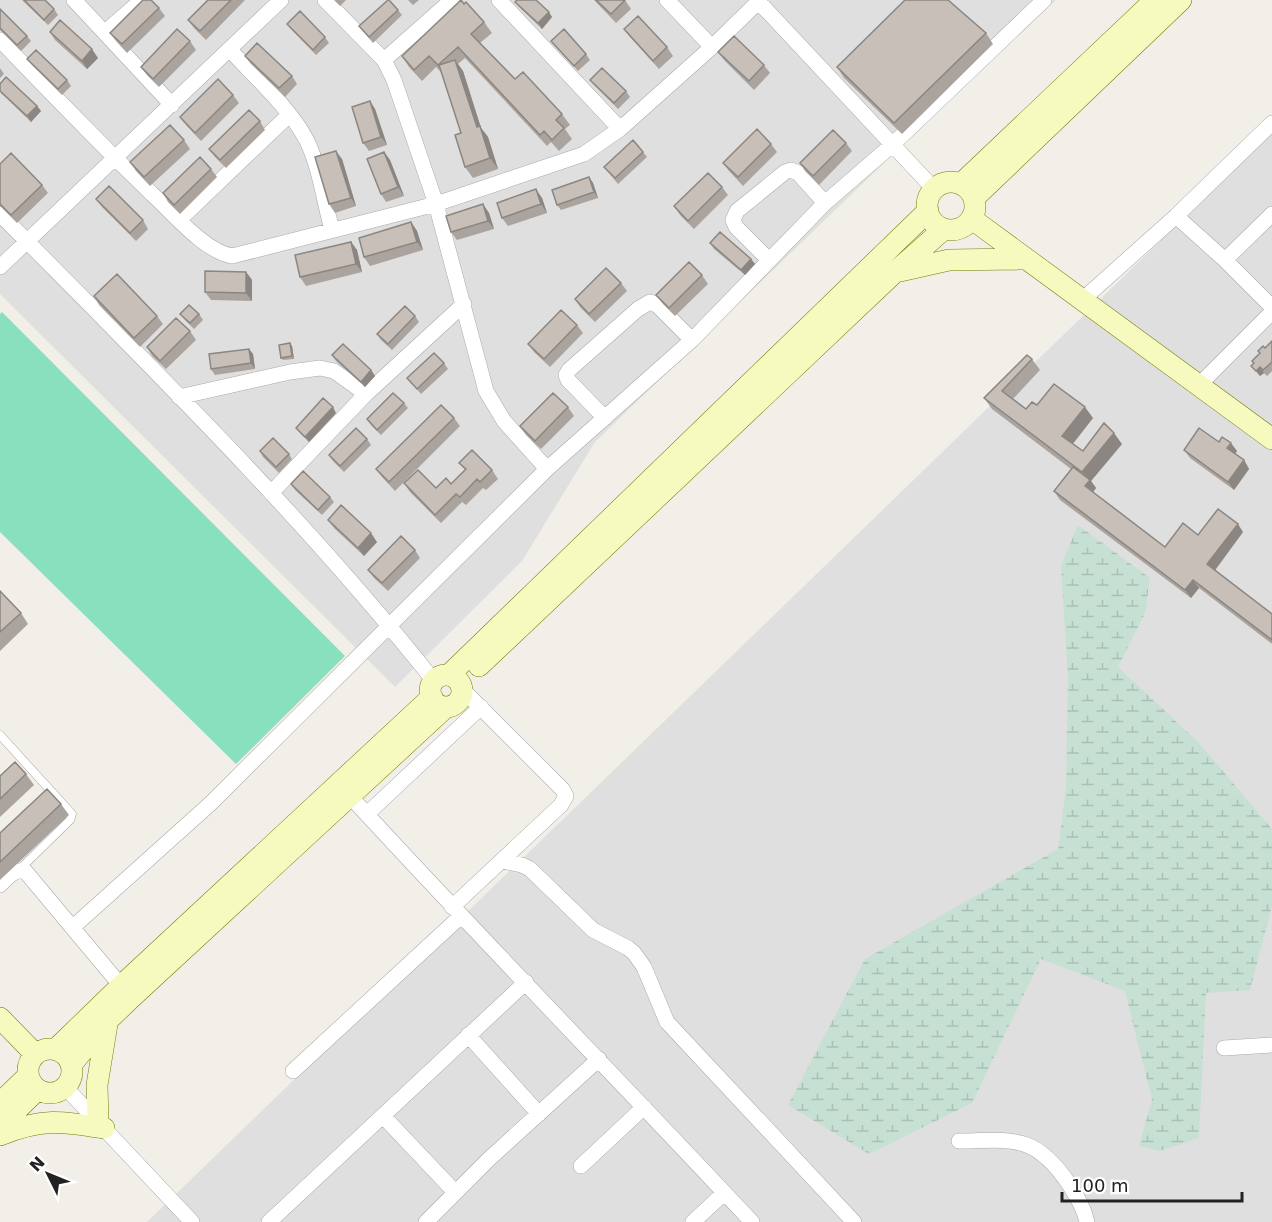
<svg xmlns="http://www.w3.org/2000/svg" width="1272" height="1222" viewBox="0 0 1272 1222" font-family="'DejaVu Sans',sans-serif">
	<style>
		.residential { fill: #e0dfdf }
		.wetland { fill: url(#wetland-marsh) }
		.pitch { fill: #88e0be }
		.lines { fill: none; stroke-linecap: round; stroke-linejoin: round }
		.lane-casing { stroke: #a9a9a9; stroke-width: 9 }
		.street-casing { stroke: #a9a9a9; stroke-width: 16 }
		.secondary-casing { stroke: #707d05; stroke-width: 22 }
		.lane { stroke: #fff; stroke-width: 8 }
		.street { stroke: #fff; stroke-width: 15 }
		.secondary { stroke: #f7fabf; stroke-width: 21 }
		.wall { fill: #aba49e }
		.shaded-wall { fill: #8b8681 }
		.building { fill: #c7bfb8; stroke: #8b8681; stroke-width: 1.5 }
	</style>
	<defs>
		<pattern id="wetland-marsh" width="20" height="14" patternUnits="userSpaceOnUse" patternTransform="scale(1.5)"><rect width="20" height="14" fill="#c6e0d4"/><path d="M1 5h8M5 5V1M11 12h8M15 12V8" fill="none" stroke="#aac0b6"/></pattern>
	</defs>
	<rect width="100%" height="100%" fill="#f2efe9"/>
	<path class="residential" d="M0 0H1056L915 133 595 442 522 561 395 687 0 294Z
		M1272 133V1222H147Z"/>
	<path class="wetland" d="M1078 525 1150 578 1145 613 1118 667 1199 743 1272 829V906L1250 990 1206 993 1199 1138 1160 1151 1139 1146 1152 1100 1125 991 1041 959 972 1103 869 1154 788 1105 865 959 1058 849 1066 789 1068 677 1061 566Z"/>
	<path class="pitch" d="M2 312 345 656 236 764 0 532V314Z"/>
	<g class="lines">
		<defs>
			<path id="lane" d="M0 735 72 814 70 820 20 869"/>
			<path id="street" d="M74 0 172 105
				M325 0 384 60 394 80 436 204 486 391 504 421 547 469
				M499 0 620 129
				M667 0 712 47
				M757 0 934 189
				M105 32 142 0
				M0 40C50 92 100 144 152 194 173 213 204 251 232 256L436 204 584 154 620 129 712 47 760 0
				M230 50C254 76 291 109 307 141 320 168 324 201 332 230
				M384 60 452 0
				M0 214C149 365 302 515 434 681
				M1176 216 1225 260 1272 307
				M179 220 289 115
				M769 260 736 227 733 220 737 211 785 172 791 170 798 173 825 203
				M1225 260 1272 214
				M0 267 281 0
				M1081 301 1176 216 1272 123
				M1199 385 1272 312
				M179 397 290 372 320 368 334 371 366 394
				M605 418 568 380 566 375 569 370 638 309 650 302 657 305 692 340
				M271 493 366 394 464 304
				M349 795C481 939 618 1079 752 1222
				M367 814 481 707
				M502 861 522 865 530 869 593 930 628 948 634 953 644 967 667 1022 854 1222
				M0 885C8 877 14 869 25 871L127 993
				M452 907 561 805 566 796 563 790 462 689
				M73 927 210 804 547 469 692 340 825 203 892 145 1044 0
				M468 1035 539 1114
				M1224 1048 1272 1045
				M293 1071 461 916
				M65 1087 192 1222
				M383 1116 454 1191
				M959 1141C1014 1140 1035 1134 1069 1184 1077 1197 1084 1208 1087 1222
				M581 1166 644 1107
				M269 1222 526 982
				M426 1222 489 1159 599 1059
				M693 1222 724 1193"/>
			<path id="secondary" d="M927 206a24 24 0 1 1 48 0a24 24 0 1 1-48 0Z
				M961 184 1155 0
				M974 198 1181 0
				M972 219 1272 439
				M900 271 949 260 1024 259
				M479 666 895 272 944 229
				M449 675 928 211
				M430 691a16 16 0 1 1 32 0a16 16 0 1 1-32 0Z
				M0 1018 35 1054
				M28 1071a22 22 0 1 1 44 0a22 22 0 1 1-44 0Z
				M56 1049 121 986 432 697
				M71 1065 107 1021 131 998 446 707
				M0 1103 28 1076
				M98 1122 97 1085 107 1024
				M0 1126 37 1090
				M0 1135C42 1118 61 1121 104 1128"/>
		</defs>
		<use href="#lane" class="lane-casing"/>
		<use href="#street" class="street-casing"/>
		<use href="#secondary" class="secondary-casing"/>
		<use href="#lane" class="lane"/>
		<use href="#street" class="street"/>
		<use href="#secondary" class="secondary"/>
	</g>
	<path class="wall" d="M22 0H45L54 9 58 15 48 25Z
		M208 0H245L206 40 194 28 188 20Z
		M334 0H346L340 6Z
		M408 0H419L413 5Z
		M594 0H625L631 9 616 23Z
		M515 2 552 17 542 29 519 7Z
		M159 8 165 16 127 53 116 41 110 33Z
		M0 9 27 36 31 41 21 51 0 30Z
		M398 10 402 15 373 43 359 26Z
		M484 22 492 33 480 43 515 79 562 114 570 125 565 129 572 139 559 151 551 142 547 146 465 58 458 64 463 71 481 128 488 137 498 169 473 178 465 167 461 133 441 72 436 67 422 81 409 67 402 56Z
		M287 24 325 37 329 43 316 55 291 29Z
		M624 29 667 47 673 56 659 69 630 37Z
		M50 32 98 58 87 69 55 40Z
		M986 33 993 44 902 134 844 78 837 67Z
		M190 41 196 50 159 87 147 75 141 67Z
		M551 41 586 54 590 60 578 71Z
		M718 52 764 65 770 73 754 90 724 60Z
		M245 56 292 76 297 84 285 97 251 64Z
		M27 59 67 80 71 86 62 95 31 64Z
		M0 68 4 74 0 78Z
		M590 80 626 91 630 97 618 109 594 85Z
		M0 84 37 106 41 111 31 122 1 93Z
		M233 95 239 103 201 141 186 125 180 117Z
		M370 101 375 109 387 145 369 151 363 143Z
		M260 121 265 130 226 168 215 157 209 149Z
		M184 140 190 149 150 186 136 171 130 162Z
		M846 143 852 151 819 185 805 171 800 163Z
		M771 144 777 152 743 186 729 171 723 163Z
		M384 152 390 160 404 196 386 202 381 194Z
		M643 152 647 157 618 184 604 167Z
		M342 159 356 206 335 213 329 204Z
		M0 164 42 185 48 193 17 223 0 206Z
		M211 169 217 177 180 214 168 202 163 193Z
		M589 177 593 183 598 198 561 210 557 205Z
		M722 187 728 195 694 229 680 215 674 206Z
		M542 198 547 213 508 226 502 218Z
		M96 199 143 220 148 229 136 241 102 207Z
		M489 213 494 229 457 240 451 232Z
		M411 222 417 231 423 250 370 266 364 257Z
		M351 242 357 250 362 272 306 286 300 277Z
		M710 243 751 259 755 264 745 275 714 249Z
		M246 272 252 280V301L211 300 205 292Z
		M702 275 708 284 675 316 662 303 656 295Z
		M621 283 627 291 595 322 580 307 575 299Z
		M94 296 157 316 163 324 140 347 99 305Z
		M180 314H199L203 320 194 329 184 319Z
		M415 316 419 322 392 350 381 340 377 334Z
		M577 325 583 333 550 367 534 352 528 344Z
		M190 331 196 340 166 369 152 356 147 347Z
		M1272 341V371L1267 376 1264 373 1260 376 1251 366 1254 363 1252 361 1260 353 1258 351 1265 348Z
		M290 343 292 346 294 359 283 360 281 358Z
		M249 349 253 354 255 369 215 375 211 369Z
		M332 355 371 370 375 376 365 387 336 361Z
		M1032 359 1040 370 1013 399 1026 409 1037 405 1093 418 1073 444 1083 451 1122 444 1091 481 1096 488 1093 492 1165 547 1198 535 1243 532 1215 570 1272 614V644L1199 588 1191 598 1060 500 1054 491 1071 469 992 409 984 398Z
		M444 363 448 369 421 394 407 378Z
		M404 403 408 408 381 435 371 425 367 419Z
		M568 407 574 416 541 449 526 435 520 426Z
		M336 413 309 442 300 433 296 428Z
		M454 418 460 426 395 491 382 477 376 469Z
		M367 439 371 445 344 472 333 461 329 455Z
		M1219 442 1237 451 1235 454 1244 460 1249 469 1234 490 1190 458 1184 450Z
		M260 451 289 454 292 459 279 473 263 457Z
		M459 463 492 470 498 479 486 490 483 488 466 505 462 502 441 523 410 492 404 483 436 488 451 484 465 470Z
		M291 484 330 497 334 502 322 515 295 490Z
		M328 520 377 542 364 556 334 528Z
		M415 550 420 558 388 591 374 578 368 570Z
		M0 591 21 613 28 624 0 651Z
		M26 774 34 785 0 817V776Z
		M61 804 69 815 0 880V833Z"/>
	<path class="shaded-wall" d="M549 12 552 17 542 29 538 23Z
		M92 49 98 58 87 69 82 61Z
		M455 60 463 71 481 128 488 137 498 169 490 158 477 127Z
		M370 101 375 109 387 145 381 137Z
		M37 106 41 111 31 122 27 116Z
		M336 151 342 159 356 206 351 198Z
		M384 152 390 160 404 196 398 187Z
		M589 177 593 183 598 198 594 192Z
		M536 189 542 198 547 213 541 204Z
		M483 204 489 213 494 229 488 221Z
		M411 222 417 231 423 250 417 242Z
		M351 242 357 250 362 272 356 264Z
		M751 259 755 264 745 275 741 270Z
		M246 272 252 280V301L246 293Z
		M290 343 292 346 294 359 292 356Z
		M249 349 253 354 255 369 251 363Z
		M1260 367 1264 373 1260 376 1256 371Z
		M371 370 375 376 365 387 361 382Z
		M333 407 336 413 309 442 305 437Z
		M1085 407 1093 418 1070 447 1062 436Z
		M1114 433 1122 444 1091 481 1096 488 1091 495 1085 486 1089 481 1082 472Z
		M1231 443 1237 451 1233 457 1227 448Z
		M1244 460 1249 469 1234 490 1228 482Z
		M1238 524 1243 532 1213 573 1207 564Z
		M371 533 377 542 364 556 358 548Z
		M1193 580 1199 588 1191 598 1185 590Z"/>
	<path class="building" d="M24 0H45L54 9 44 20Z
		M143 0H151L159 8 122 44 110 33Z
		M208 0H231L200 31 188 20Z
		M388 0H389L398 10 369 37 359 26Z
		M461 0 464 4 466 2 484 22 471 34 515 79 523 72 562 114 556 120 564 128 552 140 544 131 540 135 458 47 438 65 429 56 414 70 402 56Z
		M517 0H536L549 12 538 23 515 2Z
		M596 0H625L611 14Z
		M905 0H948L986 33 894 123 837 67Z
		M0 9 27 36 17 45 0 28Z
		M300 11 325 37 313 50 287 24Z
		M638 16 667 47 653 61 624 29Z
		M60 20 92 49 82 61 50 32Z
		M177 29 190 41 153 79 141 67Z
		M564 29 586 54 574 66 551 41Z
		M734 36 764 65 749 81 718 52Z
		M257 43 292 76 279 88 245 56Z
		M36 50 67 80 58 89 27 59Z
		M455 60 477 127 480 126 490 158 465 167 455 135 461 133 439 65Z
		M602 68 626 91 614 103 590 80Z
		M6 77 37 106 27 116 0 91V84Z
		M218 79 233 95 195 133 180 117Z
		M370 101 381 137 363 143 352 107Z
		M249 110 260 121 220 160 209 149Z
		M170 125 184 140 144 177 130 162Z
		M757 129 771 144 738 177 723 163Z
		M833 130 846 143 813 176 800 163Z
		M633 140 643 152 615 178 604 167Z
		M336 151 351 198 329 204 315 157Z
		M384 152 398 187 381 194 367 159Z
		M11 153 42 185 11 215 0 204V164Z
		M200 157 211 169 174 205 163 193Z
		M708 173 722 187 688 221 674 206Z
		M589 177 594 192 557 205 552 190Z
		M109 186 143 220 130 233 96 199Z
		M536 189 541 204 502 218 497 203Z
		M483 204 488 221 451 232 446 216Z
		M411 222 417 242 364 257 359 238Z
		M720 232 751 259 741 270 710 243Z
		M351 242 356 264 300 277 295 255Z
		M689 262 702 275 669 308 656 295Z
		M606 268 621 283 589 314 575 299Z
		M205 271 246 272V293L205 292Z
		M117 274 157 316 134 338 94 296Z
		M189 305 199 314 190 323 180 314Z
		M405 306 415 316 388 344 377 334Z
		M561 310 577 325 544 359 528 344Z
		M176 318 190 331 160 361 147 347Z
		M1272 341V362L1263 370 1260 367 1256 371 1251 366 1254 363 1252 361 1260 353 1258 351 1263 346 1265 348Z
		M290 343 292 356 281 358 279 345Z
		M343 344 371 370 361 382 332 355Z
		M249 349 251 363 211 369 209 354Z
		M434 353 444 363 417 389 407 378Z
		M1027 355 1032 359 1002 391 1026 409 1032 402 1037 405 1054 384 1085 407 1062 436 1083 451 1104 423 1114 433 1082 472 984 398Z
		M393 393 404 403 377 430 367 419Z
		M553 393 568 407 535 441 520 426Z
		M323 398 333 407 305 437 296 428Z
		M441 405 454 418 389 482 376 469Z
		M356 428 367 439 340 466 329 455Z
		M1199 428 1219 442 1222 437 1231 443 1227 448 1244 460 1228 482 1184 450Z
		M273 438 289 454 276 467 260 451Z
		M472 450 492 470 480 482 477 479 460 497 456 494 435 515 404 483 418 470 436 488 446 478 451 484 466 469 459 463Z
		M1073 467 1090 480 1085 486 1165 547 1183 523 1198 535 1218 509 1238 524 1207 564 1272 614V640L1193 580 1185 590 1054 491Z
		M303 471 330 497 318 510 291 484Z
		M341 505 371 533 358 548 328 520Z
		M401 536 415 550 382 583 368 570Z
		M0 591 21 613 0 632Z
		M15 762 26 774 0 799V776Z
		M47 789 61 804 0 862V833Z"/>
	<g transform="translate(48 1174) rotate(313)" stroke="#ffffff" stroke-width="4.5" paint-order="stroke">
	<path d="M0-4.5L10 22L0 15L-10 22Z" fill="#222222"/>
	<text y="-9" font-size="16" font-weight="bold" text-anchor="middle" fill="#222222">N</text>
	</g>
	<path d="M1062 1192v9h180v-9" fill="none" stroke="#222222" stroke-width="3"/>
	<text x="1071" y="1192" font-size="18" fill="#222222" stroke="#ffffff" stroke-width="4.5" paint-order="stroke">100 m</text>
</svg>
